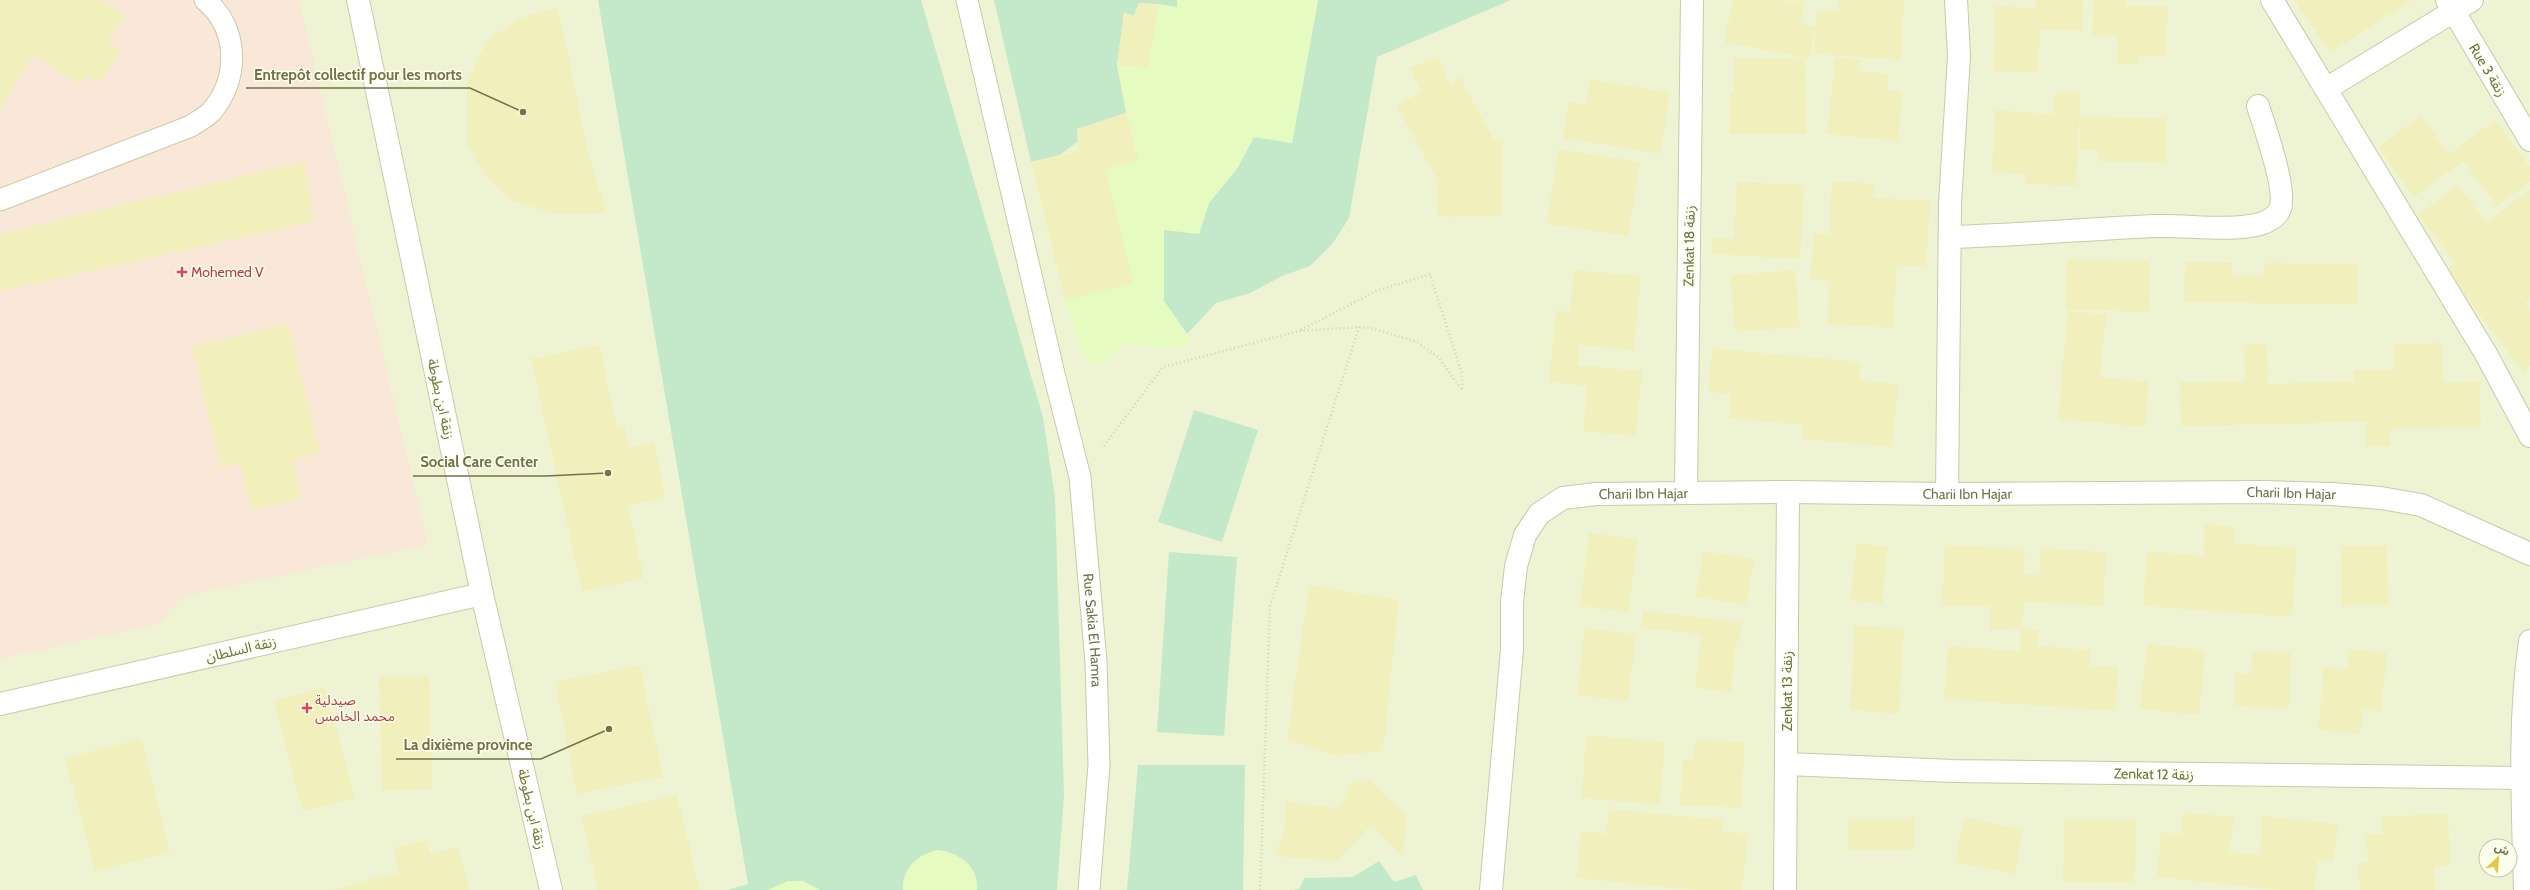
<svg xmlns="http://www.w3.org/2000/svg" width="2530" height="890" viewBox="0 0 2530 890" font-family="Cabin,'Noto Sans Arabic',sans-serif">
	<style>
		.residential { fill: #eef3d3; fill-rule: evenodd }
		.medical { fill: #f9e8d8 }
		.green { fill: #c3e9ca }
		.sand { fill: #e5fbc0 }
		.building { fill: #f1f0bd }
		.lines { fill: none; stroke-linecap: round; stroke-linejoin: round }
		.service-casing { stroke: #c9caa8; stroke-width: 23 }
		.minor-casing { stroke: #c9caa8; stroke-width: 24 }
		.path { stroke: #d6d5a0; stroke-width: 2.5; stroke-dasharray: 1 3; stroke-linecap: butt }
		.service { stroke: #fff; stroke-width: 21 }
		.minor { stroke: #fff; stroke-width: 22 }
		.health-dot { fill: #e0444e; stroke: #fbffeb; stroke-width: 1.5 }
		.labels { text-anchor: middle; stroke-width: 3; stroke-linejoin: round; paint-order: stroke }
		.street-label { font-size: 14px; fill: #74724a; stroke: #fbffeb }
		.health-label { font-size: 14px; fill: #be3a42; stroke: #fbffeb; text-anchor: start }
		.leader { fill: none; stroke: #74724a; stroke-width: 1.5 }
		.callout-dot { fill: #74724a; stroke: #fbffeb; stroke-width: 1.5 }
		.callout-label { font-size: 15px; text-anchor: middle; font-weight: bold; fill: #74724a; stroke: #fbffeb; stroke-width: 3; stroke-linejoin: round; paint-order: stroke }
	</style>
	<rect width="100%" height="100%" fill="#f7fce5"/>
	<path class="residential" d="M0 0H2530V890H0ZM2486 846H2510V870H2486Z"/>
	<path class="medical" d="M0 0H299L428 545 183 596 158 624 0 659Z"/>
	<path class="green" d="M598 0H921L1043 417 1055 498 1064 795 1057 890H727L748 884Z
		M994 0H1177V7L1139 3 1134 16 1124 13 1117 65 1126 113 1077 129 1078 141 1060 155 1031 162Z
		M1318 0H1511L1377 57 1349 218 1333 243 1310 266 1282 276 1250 293 1216 303 1187 334 1164 301V229L1199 233 1209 203 1238 167 1254 137 1292 143Z
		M1194 410 1258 430 1222 542 1158 522Z
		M1169 552 1237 557 1224 736 1157 732Z
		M1138 765H1245L1243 890H1127Z
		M1379 861 1394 882 1416 875 1423 890H1294L1300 888 1304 878 1353 877Z"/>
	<path class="sand" d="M1177 0H1318L1292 143 1254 137 1238 167 1209 203 1199 234 1164 230V301L1187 334 1189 345 1161 349 1127 343 1099 364 1086 361 1065 300 1133 283 1106 170 1138 159 1117 65 1148 67 1159 4 1177 7Z
		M937 850C959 852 979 866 977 890H903C902 868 917 855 937 850Z
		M788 881H803L820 890H767Z"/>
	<path class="building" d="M0 0H101L125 15 108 41 121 50 100 83 87 75 80 85 33 55 0 109Z
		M1733 0 1805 1 1800 23 1816 26 1809 59 1724 42Z
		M1839 0H1904L1901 60 1814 54 1817 11 1838 12Z
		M2036 0H2083L2082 31 2040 29 2038 72 1993 71 1995 6 2036 8Z
		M2094 0H2126V5L2168 7 2166 57 2139 56 2138 64 2117 63 2118 36 2092 35Z
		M2295 0H2412L2330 53Z
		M1139 3 1159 4 1148 68 1117 65 1124 12 1134 16Z
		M558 7 588 152 606 213 556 214 512 201 486 177 467 143V82L487 40 520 18Z
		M1438 56 1451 86 1459 76 1494 140 1503 141 1502 216 1437 217 1438 182 1397 105 1421 92 1410 68Z
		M1835 57 1860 60 1859 71 1888 74 1887 90 1903 92 1898 141 1827 134Z
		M1805 58 1806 134H1730V93H1734V59Z
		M1590 79 1670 93 1660 154 1563 138 1569 101 1586 105Z
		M2055 92 2081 93 2076 186 2025 184V174L1992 172 1995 110 2053 114Z
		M1126 113 1138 159 1106 170 1133 283 1065 300 1031 162 1079 151 1077 129Z
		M2081 116 2167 119 2166 163 2098 161 2099 151 2079 150Z
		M2421 116 2449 154 2495 120 2530 167V182L2497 206 2463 161 2414 197 2378 147Z
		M1558 149 1640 162 1628 236 1547 224Z
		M304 162 314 221 0 291V234Z
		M1832 181 1874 184 1873 198 1930 201 1926 267 1897 265 1893 328 1827 324 1829 281 1810 280 1814 233 1829 234Z
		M1737 182 1804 185 1800 259 1711 254 1712 238 1734 239Z
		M2457 185 2487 222 2530 189V299L2525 303 2530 310V365L2523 371 2446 271 2455 263 2418 215Z
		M2067 259 2150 261 2149 312 2065 310Z
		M2185 262 2233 263 2232 275H2264L2265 263 2358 264 2357 305 2184 302Z
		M1574 270 1641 276 1634 350 1579 345 1577 365 1642 371 1636 436 1583 431 1587 386 1549 382 1556 310 1570 312Z
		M1795 270 1800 327 1735 332 1730 275Z
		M2068 311 2106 314 2100 377 2149 382 2145 427 2058 419Z
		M288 324 320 453 293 459 302 498 251 510 240 463 221 468 192 347Z
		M2441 343 2443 382 2480 381 2481 427 2390 429 2391 446 2367 447 2366 422 2181 426 2179 382 2245 381 2244 345 2267 344 2268 384 2354 381V370H2394L2393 344Z
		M599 345 617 426 624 424 629 448 654 442 666 498 628 506 644 578 582 592 531 359Z
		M1712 348 1861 362 1859 380 1898 384 1892 447 1802 439 1803 425 1729 418 1731 394 1708 392Z
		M2205 524 2234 526 2233 543 2297 548 2292 617 2143 606 2147 551 2198 555V557H2203Z
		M1589 533 1638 539 1628 612 1580 606Z
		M1857 543 1888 547 1882 604 1850 600Z
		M1945 545 2025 549 2024 574 2039 575 2040 548 2106 552 2103 606 2025 602 2021 628 2039 630 2038 646 2091 650 2090 665 2118 667 2115 711 1944 699 1948 646 2020 651 2021 628 1990 630 1991 607 1942 605Z
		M2387 545 2388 605H2342L2341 546Z
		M1703 551 1754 559 1746 605 1695 597Z
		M1309 585 1399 600 1383 751 1337 756 1287 740Z
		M1643 611 1742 622 1739 642H1736L1731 692 1695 688 1701 634 1641 628Z
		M1855 625 1904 629 1899 714 1850 710Z
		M1585 628 1636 634 1628 701 1577 695Z
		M2147 644 2205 650 2199 715 2140 709Z
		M2349 649 2387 653 2381 712 2363 710 2360 734 2318 730 2324 667 2347 669Z
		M2253 651 2291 653 2289 709 2234 706 2235 673 2251 674Z
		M640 665 663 777 577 794 555 682Z
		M429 676 433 789 382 791 379 677Z
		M325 687 355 798 303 812 274 701Z
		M1586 735 1665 742 1660 805 1582 798Z
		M141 739 170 852 95 872 65 758Z
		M1696 739 1745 742 1741 808 1680 805 1683 759 1694 760Z
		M1352 781H1370L1407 816 1403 856 1371 825 1337 861 1275 856 1284 832 1287 802 1339 808Z
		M677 795 700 890H598L581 816Z
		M1609 809 1723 820 1721 831 1748 834 1742 890H1694L1576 878 1581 831 1606 834Z
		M2183 812 2234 817 2230 852 2259 855 2263 816 2338 824 2334 861 2318 860 2314 890H2277L2157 877 2161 832 2181 834Z
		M2448 814 2450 866 2434 867 2435 890H2360L2358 863 2368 862 2366 835 2383 834 2382 816Z
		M1964 817 2023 829 2015 874 1955 862Z
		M1848 819H1914V850H1848Z
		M2064 819 2136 820 2135 883 2063 882Z
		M427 840 430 854 458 847 470 890H332L399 872 393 848Z"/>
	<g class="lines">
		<defs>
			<g id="service">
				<path id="s1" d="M967 0 1054 374 1080 477 1096 662 1099 765 1089 890"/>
				<path d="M0 200 191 126C197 122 206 117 211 112 240 79 239 28 205 0"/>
			</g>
			<g id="minor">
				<path d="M358 0 482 594 551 890"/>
				<path d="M2272 0 2486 354 2530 436"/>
				<path d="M2447 0 2530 140"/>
				<path d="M2326 89 2472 0"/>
				<path d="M1950 237C2019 235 2088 229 2156 226 2190 225 2227 232 2260 224 2267 222 2276 217 2279 211 2289 195 2264 125 2258 106"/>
				<path d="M1686 492 1692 0"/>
				<path d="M1947 494 1950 204 1959 56 1956 0"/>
				<path d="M0 704 482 594"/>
				<path d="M1787 764 1953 771 2522 778"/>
				<path id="s2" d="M1491 890 1512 649V602L1516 566 1525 535 1539 514 1563 498 1596 494 1788 492 1947 494 2263 492 2332 494 2381 498 2421 505 2530 554"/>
				<path d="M1785 890 1788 492"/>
				<path d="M2525 890C2523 807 2518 723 2530 641"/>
			</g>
		</defs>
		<use href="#service" class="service-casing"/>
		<use href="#minor" class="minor-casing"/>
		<path class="path" d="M1301 330 1376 291 1430 274 1462 374V389
			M1104 446 1163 367 1299 331 1359 327 1371 328 1417 342 1438 357 1462 390
			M1260 890 1270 606 1359 327"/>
		<use href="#service" class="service"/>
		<use href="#minor" class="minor"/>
	</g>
	<g class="health-dot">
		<path d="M180 266h4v4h4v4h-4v4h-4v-4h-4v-4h4z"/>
		<path d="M305 702h4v4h4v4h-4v4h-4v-4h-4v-4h4z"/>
	</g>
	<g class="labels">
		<g class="street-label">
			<text transform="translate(2488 70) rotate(59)" y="5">Rue 3 زنقة</text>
			<text transform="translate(1689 246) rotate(-89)" y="5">Zenkat 18 زنقة</text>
			<text transform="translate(441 399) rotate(78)" y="5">زنقة ابن بطوطة</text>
			<text dy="5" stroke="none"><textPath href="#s2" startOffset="492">Charii Ibn Hajar</textPath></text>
			<text dy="5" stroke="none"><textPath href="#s2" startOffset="816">Charii Ibn Hajar</textPath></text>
			<text dy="5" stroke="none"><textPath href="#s2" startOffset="1140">Charii Ibn Hajar</textPath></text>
			<text dy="5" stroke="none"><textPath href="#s1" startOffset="644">Rue Sakia El Hamra</textPath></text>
			<text transform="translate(241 649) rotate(-13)" y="5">زنقة السلطان</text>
			<text transform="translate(1787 691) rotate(-90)" y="5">Zenkat 13 زنقة</text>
			<text transform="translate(2154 774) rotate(1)" y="5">Zenkat 12 زنقة</text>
			<text transform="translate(532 809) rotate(77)" y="5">زنقة ابن بطوطة</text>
		</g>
		<g class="health-label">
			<text x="191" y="277">Mohemed V</text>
			<text x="315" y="705">صيدلية<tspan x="315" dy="16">محمد الخامس</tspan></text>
		</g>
	</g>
	<path class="leader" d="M523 112L470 88H246M608 473L546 476H413M609 729L541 759H396"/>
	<g class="callout-dot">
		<circle cx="523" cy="112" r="4"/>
		<circle cx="608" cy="473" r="4"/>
		<circle cx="609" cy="729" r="4"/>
	</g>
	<g class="callout-label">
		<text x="358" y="80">Entrepôt collectif pour les morts</text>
		<text x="479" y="467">Social Care Center</text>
		<text x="468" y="750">La dixième province</text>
	</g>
	<g transform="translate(2498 858) rotate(26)"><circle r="19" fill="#fbffeb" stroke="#c5c7ab"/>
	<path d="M0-3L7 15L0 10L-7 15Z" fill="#e3c84c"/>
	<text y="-6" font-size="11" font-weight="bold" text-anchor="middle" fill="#74724a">ش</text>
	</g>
</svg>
